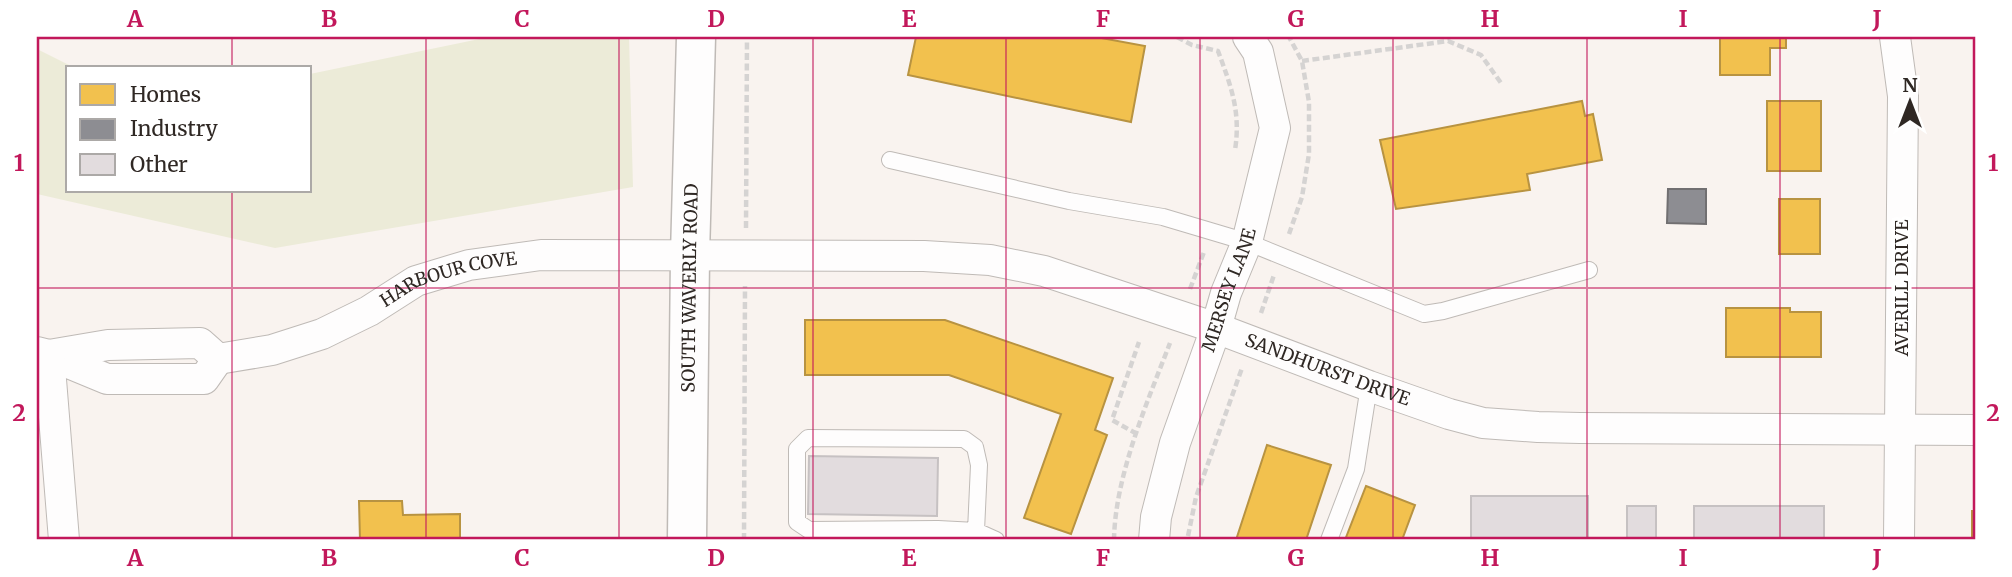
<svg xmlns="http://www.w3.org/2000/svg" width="2012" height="577" viewBox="0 0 2012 577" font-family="Merriweather,serif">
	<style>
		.green { fill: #ecebd8 }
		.homes { fill: #f2c14e; stroke: #b89341; stroke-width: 2 }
		.industry { fill: #8d8d92; stroke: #716f71; stroke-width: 2 }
		.building { fill: #e2dcde; stroke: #c6c1c2; stroke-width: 2 }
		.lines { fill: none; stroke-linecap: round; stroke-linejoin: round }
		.lane-casing { stroke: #bfbab6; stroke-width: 18 }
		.street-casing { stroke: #bfbab6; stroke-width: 32 }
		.secondary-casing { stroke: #bfbab6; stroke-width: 41 }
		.path { stroke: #d5d3d2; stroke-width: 4.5; stroke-dasharray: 7 3.5; stroke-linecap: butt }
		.lane { stroke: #fefdfd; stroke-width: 16 }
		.street { stroke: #fefdfd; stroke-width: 30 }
		.secondary { stroke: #fefdfd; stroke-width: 38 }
		.grid { fill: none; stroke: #c2185b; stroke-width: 2; stroke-opacity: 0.55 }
		.labels { text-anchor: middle; stroke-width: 7; stroke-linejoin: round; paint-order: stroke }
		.street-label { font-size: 18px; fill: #2f2824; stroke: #fff }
		.neatline { fill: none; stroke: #c2185b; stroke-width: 2.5 }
		.grid-label { font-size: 23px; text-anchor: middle; font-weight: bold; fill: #c2185b }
	</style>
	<rect width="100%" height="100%" fill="#f9f3ef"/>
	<path class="green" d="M489 37H629L633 187 275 248 37 194V49L75 68H68V191H310V74Z"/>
	<path class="homes" d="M916 37H1096L1145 46 1131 122 908 75Z
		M1720 37H1786V48H1770V75H1720Z
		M1582 101 1585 116 1593 114 1602 160 1527 174 1530 190 1396 209 1380 140Z
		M1767 101H1821V171H1767Z
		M1779 199H1820V254H1779Z
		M1726 308H1790V312H1821V357H1726Z
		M805 320H945L1113 378 1095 430 1107 435 1071 534 1024 518 1061 414 949 375H805Z
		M1267 445 1331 465 1306 540H1236Z
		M1366 486 1415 505 1402 540H1345Z
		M359 501H402L403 515 460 514V540H360Z
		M1972 511H1975V540H1972Z"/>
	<path class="industry" d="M1668 189H1706V224L1667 223Z"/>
	<path class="building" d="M809 456 938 458 937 516 808 514Z
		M1471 496H1588V540H1471Z
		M1627 506H1656V540H1627Z
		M1694 506H1824V540H1694Z"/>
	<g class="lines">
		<defs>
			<path id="lane" d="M890 160 1069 201 1163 217 1247 242 1424 314 1443 311 1589 270
				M976 531 979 465 975 447 964 439 808 438 797 449V522L809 530 938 529 976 531 996 540
				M1329 540 1356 469 1369 386"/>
			<g id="street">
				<path d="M1895 37 1903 96 1899 540"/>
				<path d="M200 343 218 359 204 379H107L49 355 108 345Z"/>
				<path d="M37 352 49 355 64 540"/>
				<path id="s1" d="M218 359 272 350 322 334 369 311 416 281 469 265 541 255 924 256 990 260 1044 271 1216 328 1369 386 1449 414 1483 423 1538 427 1580 428 1975 430"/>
				<path id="s2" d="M1154 540 1156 517 1175 443 1216 328 1226 293 1247 242 1275 128 1258 52 1248 37"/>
			</g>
			<g id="secondary">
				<path id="s3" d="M687 540 690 255 696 37"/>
			</g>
		</defs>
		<use href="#lane" class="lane-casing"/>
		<use href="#street" class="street-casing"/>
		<use href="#secondary" class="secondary-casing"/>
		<path class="path" d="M1177 37 1192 45 1218 51C1231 86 1241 112 1235 150
			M1302 61 1448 41 1481 55 1501 83
			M746 228 747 37
			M1289 234 1302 197 1309 154V102L1302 61 1289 37
			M1190 289 1204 252
			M1261 313 1274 275
			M1137 434 1112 420 1139 342
			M1188 536 1196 497 1242 368
			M744 540 745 286
			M1114 540C1115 476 1147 403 1170 343"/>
		<use href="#lane" class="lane"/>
		<use href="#street" class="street"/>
		<use href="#secondary" class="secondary"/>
	</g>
	<path class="grid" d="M232 37V68M426 37V540M619 37V540M813 37V540M1006 37V540M1200 37V540M1393 37V540M1587 37V540M1780 37V540M232 191V540M37 288H1975"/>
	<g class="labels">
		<g class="street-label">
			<text dy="6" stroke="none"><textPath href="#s1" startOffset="247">HARBOUR COVE</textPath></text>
			<text dy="6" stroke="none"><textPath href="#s3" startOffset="252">SOUTH WAVERLY ROAD</textPath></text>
			<text transform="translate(1902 288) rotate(-90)" y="6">AVERILL DRIVE</text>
			<text dy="6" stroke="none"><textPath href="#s2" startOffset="262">MERSEY LANE</textPath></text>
			<text dy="6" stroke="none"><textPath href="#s1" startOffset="1148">SANDHURST DRIVE</textPath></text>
		</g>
	</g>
	<rect width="2012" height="577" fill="none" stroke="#ffffff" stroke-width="77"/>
	<rect x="66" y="66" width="245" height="126" fill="#ffffff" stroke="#aca9a7" stroke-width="2"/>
	<rect x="80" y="84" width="35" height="21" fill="#f2c14e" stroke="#aca9a7" stroke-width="2"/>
	<text x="130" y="102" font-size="21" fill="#2f2824">Homes</text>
	<rect x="80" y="119" width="35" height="21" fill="#8d8d92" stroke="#aca9a7" stroke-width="2"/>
	<text x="130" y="136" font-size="21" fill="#2f2824">Industry</text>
	<rect x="80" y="154" width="35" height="21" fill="#e2dcde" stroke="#aca9a7" stroke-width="2"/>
	<text x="130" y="172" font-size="21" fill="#2f2824">Other</text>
	<g transform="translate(1910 102)" stroke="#ffffff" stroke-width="5" paint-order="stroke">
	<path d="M0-5L12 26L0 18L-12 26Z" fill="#2f2824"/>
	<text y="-10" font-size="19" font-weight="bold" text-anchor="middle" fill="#2f2824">N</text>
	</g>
	<rect x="38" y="38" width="1936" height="500" class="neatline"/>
	<g class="grid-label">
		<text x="135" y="27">A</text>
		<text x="329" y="27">B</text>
		<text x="522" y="27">C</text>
		<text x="716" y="27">D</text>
		<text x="909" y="27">E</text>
		<text x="1103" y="27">F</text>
		<text x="1296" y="27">G</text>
		<text x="1490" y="27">H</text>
		<text x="1683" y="27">I</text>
		<text x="1877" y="27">J</text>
		<text x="19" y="171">1</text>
		<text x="1993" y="171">1</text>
		<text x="19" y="421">2</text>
		<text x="1993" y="421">2</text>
		<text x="135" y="566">A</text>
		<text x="329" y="566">B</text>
		<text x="522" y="566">C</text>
		<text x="716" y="566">D</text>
		<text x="909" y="566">E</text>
		<text x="1103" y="566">F</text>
		<text x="1296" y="566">G</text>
		<text x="1490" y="566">H</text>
		<text x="1683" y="566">I</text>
		<text x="1877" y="566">J</text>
	</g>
</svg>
